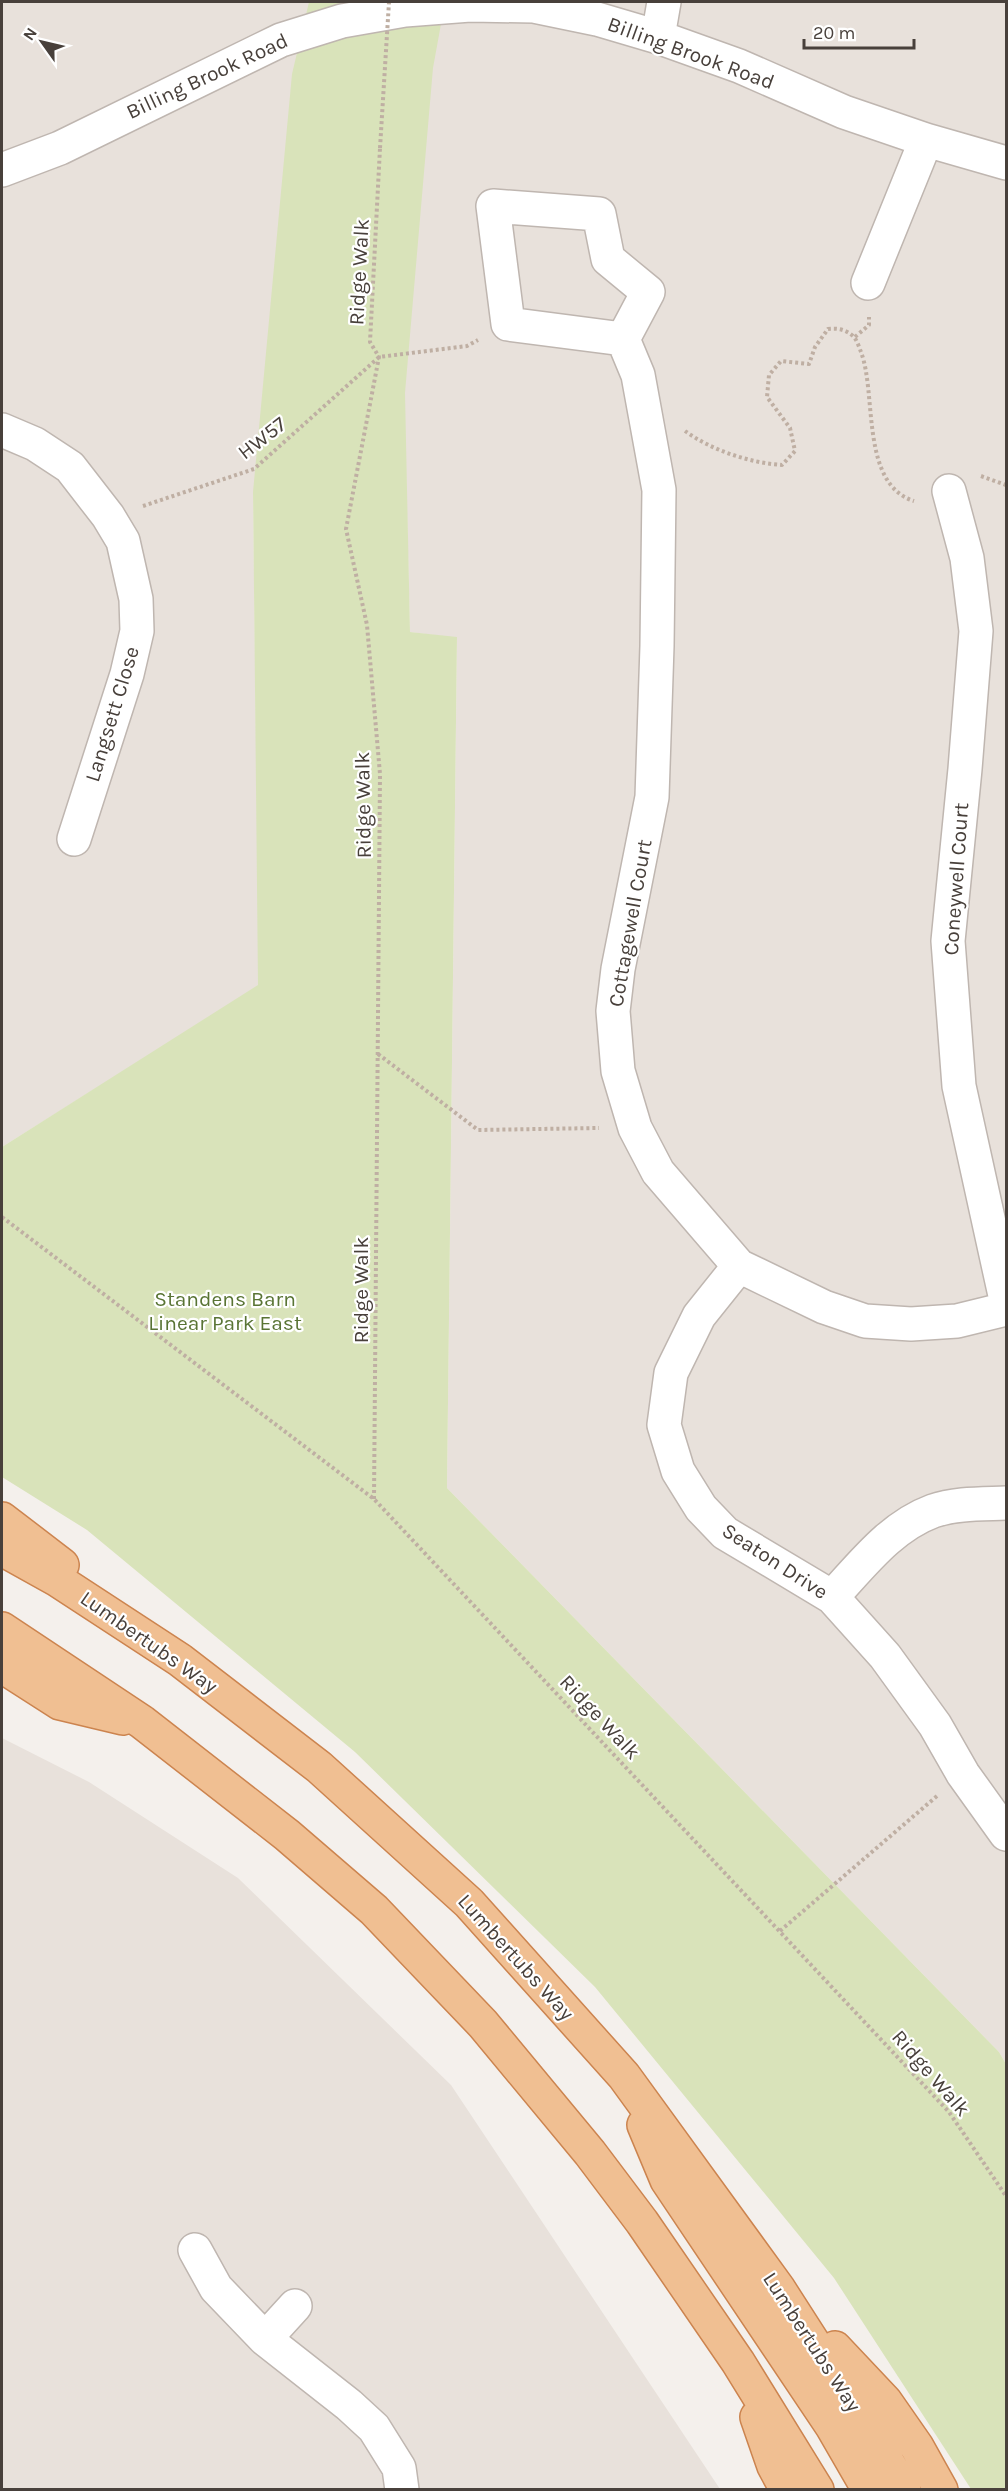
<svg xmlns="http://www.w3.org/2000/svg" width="1008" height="2491" viewBox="0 0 1008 2491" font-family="Karla,sans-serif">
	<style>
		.residential { fill: #e8e1db }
		.green { fill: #d9e3ba }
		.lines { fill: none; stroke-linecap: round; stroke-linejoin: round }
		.minor-casing { stroke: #bfb6b0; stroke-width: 36 }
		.trunk-casing { stroke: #cc844f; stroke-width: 36 }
		.path { stroke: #bfafa3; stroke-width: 4; stroke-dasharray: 3 3; stroke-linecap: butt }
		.minor { stroke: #fff; stroke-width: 33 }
		.trunk { stroke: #f0bf92; stroke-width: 33 }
		.path-bridge { stroke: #bfafa3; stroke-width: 4; stroke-dasharray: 3 3; stroke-linecap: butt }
		.labels { text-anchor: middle; stroke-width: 4.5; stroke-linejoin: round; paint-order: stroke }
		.street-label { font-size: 21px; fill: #48403b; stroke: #fff }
		.park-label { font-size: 21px; fill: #597434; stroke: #fff }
	</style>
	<rect width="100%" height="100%" fill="#f4f0ec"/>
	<path class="residential" d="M2 2H1006V2064L999 2052 447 1488 457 638 410 632 404 394 253 492 259 986 2 1147Z
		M2 1738 89 1782 238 1878 451 2085 720 2489H2Z"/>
	<path class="green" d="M309 2H445L433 68 405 393 410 632 457 637 447 1488 999 2052 1006 2064V2489H971L834 2278 595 1987 355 1752 87 1530 2 1477V1147L258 985 253 492 292 74Z"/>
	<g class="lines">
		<defs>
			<path id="minor" d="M658 37 664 2
				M2 170 60 148 281 40 342 21 405 10 470 5 534 6 597 19 658 37 739 66 844 112 926 140 1006 163
				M493 206 599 214 608 259 648 292 623 339 508 324Z
				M868 283 926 140
				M623 339 638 375 659 490 657 646 652 797 618 969 613 1011 618 1071 635 1128 658 1172 739 1266 824 1307 865 1321 911 1324 957 1321 1006 1309
				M2 430 35 444 70 467 108 516 123 541 136 599 137 631 127 674 74 839
				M949 491 967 558 976 631 965 769 948 941 959 1086 1006 1300
				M739 1266 699 1316 671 1373 664 1425 678 1471 701 1508 725 1533 832 1597 885 1656 935 1725 963 1774 1006 1834
				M832 1597C862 1565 890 1527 933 1511 956 1503 983 1504 1006 1503
				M195 2250 216 2288 265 2339 349 2405 374 2428 399 2468 402 2490
				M265 2339 295 2306"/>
			<path id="trunk" d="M2 1519 62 1565
				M2 1549 56 1579 180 1660 319 1767 469 1903 624 2076 778 2288 855 2408 904 2490
				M2 1629 142 1722 287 1835 374 1910 483 2024 590 2153 642 2222 738 2362 817 2490
				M2 1666 60 1703 123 1718
				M644 2125 667 2180 832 2426 869 2490
				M835 2348 885 2401 917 2447 941 2490
				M757 2417 774 2466 787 2490"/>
		</defs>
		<use href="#minor" class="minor-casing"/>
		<use href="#trunk" class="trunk-casing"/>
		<path class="path" d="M855 337 869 325V317
			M685 431C711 450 750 463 782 465L795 451 790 428 767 397 769 375 781 361 809 364 815 347 828 329C837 328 845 329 853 336 857 340 859 347 861 352 877 394 860 484 914 501
			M981 476 1006 485
			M143 506 254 469 379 357 467 346 478 340
			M378 1054 478 1130 599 1128
			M2 1217 374 1499 949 2112 1006 2196
			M374 1499 380 774 367 625 346 529 379 357 370 342 380 148
			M780 1931 937 1796"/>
		<use href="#minor" class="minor"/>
		<use href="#trunk" class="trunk"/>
		<path class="path-bridge" d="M380 148 389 2"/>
	</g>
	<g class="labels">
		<g class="street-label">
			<text transform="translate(691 53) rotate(20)" y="7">Billing Brook Road</text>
			<text transform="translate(207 76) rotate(-25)" y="7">Billing Brook Road</text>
			<text transform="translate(359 272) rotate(-87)" y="7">Ridge Walk</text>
			<text transform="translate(262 438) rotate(-38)" y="7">HW57</text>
			<text transform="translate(112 714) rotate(-73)" y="7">Langsett Close</text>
			<text transform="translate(363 805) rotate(-91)" y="7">Ridge Walk</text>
			<text transform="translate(956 879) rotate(-86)" y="7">Coneywell Court</text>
			<text transform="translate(630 923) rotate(-80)" y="7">Cottagewell Court</text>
			<text transform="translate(361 1290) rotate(-90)" y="7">Ridge Walk</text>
			<text transform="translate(775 1561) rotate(33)" y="7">Seaton Drive</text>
			<text transform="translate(149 1642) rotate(35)" y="7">Lumbertubs Way</text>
			<text transform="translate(600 1717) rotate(47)" y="7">Ridge Walk</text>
			<text transform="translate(516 1957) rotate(48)" y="7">Lumbertubs Way</text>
			<text transform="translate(931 2073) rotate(49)" y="7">Ridge Walk</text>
			<text transform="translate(812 2342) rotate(57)" y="7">Lumbertubs Way</text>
		</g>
		<g class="park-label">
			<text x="225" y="1306">Standens Barn<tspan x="225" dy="24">Linear Park East</tspan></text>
		</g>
	</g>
	<rect width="1008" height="2491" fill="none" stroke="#48403b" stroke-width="6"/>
	<g transform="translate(42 42) rotate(304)" stroke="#ffffff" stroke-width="4.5" paint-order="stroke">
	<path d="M0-4.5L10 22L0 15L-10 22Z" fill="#48403b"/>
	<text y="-9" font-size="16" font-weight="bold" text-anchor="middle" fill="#48403b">N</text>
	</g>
	<path d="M804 39v9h110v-9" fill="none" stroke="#48403b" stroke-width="3"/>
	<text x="813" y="39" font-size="18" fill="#48403b" stroke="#ffffff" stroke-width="4.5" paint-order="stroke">20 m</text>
</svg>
